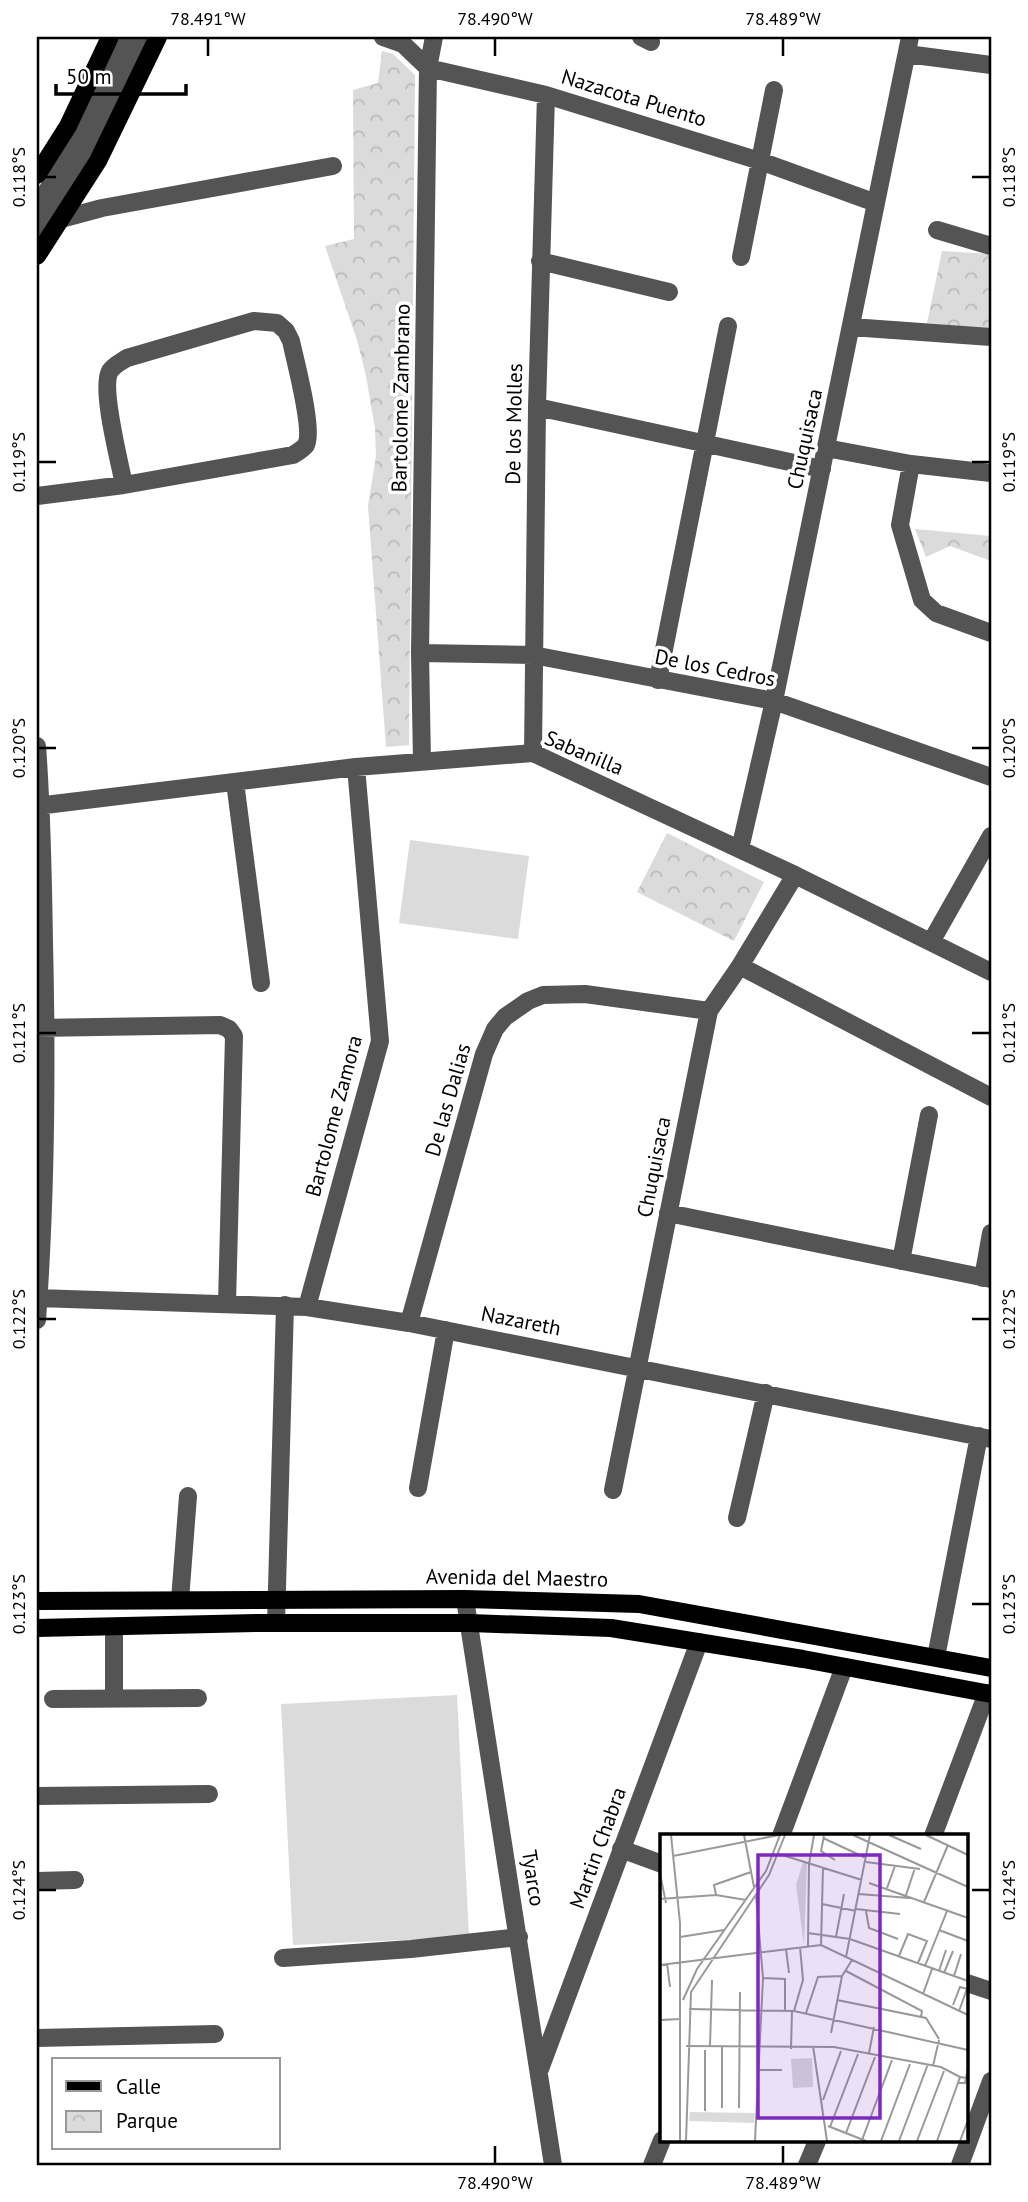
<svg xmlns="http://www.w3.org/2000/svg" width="1028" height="2202" viewBox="0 0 1028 2202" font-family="'PT Sans',sans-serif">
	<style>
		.green { fill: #dbdbdb }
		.park { fill: url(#park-crowns) }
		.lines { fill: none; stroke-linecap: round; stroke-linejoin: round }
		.minor { stroke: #545454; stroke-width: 18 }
		.major { stroke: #000; stroke-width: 18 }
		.ticks { fill: none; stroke: #000; stroke-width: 2.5 }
		.labels { text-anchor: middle; stroke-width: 7; stroke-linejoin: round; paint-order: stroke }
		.street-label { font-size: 21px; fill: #000; stroke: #fff }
		.inset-road { fill: none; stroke: #999; stroke-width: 2 }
		.view { fill: #7b2cbf; fill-opacity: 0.15; stroke: #7b2cbf; stroke-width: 3.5 }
		.inset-edge { fill: none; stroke: #000; stroke-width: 3.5 }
		.neatline { fill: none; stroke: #000; stroke-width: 2.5 }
		.ticks-label { font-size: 18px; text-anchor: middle; fill: #000 }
	</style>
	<defs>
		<pattern id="park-crowns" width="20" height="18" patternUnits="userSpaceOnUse" patternTransform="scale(1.75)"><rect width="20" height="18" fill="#dbdbdb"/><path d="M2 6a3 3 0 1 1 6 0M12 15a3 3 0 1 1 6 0" fill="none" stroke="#bababa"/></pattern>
	</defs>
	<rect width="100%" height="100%" fill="#fff"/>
	<path class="green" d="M410 840 529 856 518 939 399 923Z
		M457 1695 469 1937 293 1945 281 1704Z"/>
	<path class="park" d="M382 51 393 54 415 75 409 745 386 747 368 506 376 456 375 428 366 376 357 340 325 246 354 239 353 90 378 83Z
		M942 251 991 254V329L927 323Z
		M915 529 991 536V561L950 546 926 557Z
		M667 833 764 882 734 941 637 892Z"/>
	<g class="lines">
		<path class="minor" d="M383 37 403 44 428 68 546 95 760 161 876 203
			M641 37 651 42
			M907 54 991 65
			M37 208 77 140 130 37
			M61 219 102 208 333 166
			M937 230 991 246
			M37 231 89 149 146 37
			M741 257 774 90
			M540 261 669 292
			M851 327 991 337
			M537 407 822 469
			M826 448 911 464 991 473
			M911 464 900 525 922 600 936 613 991 633
			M37 496 124 485 293 455C298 452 303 449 306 445 314 430 295 360 291 341L286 331 277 323 254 321 127 358C121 362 114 365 110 371 100 388 120 463 124 485
			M420 653 533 655 774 701 991 777
			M658 680 728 326
			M37 746C42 811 43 877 44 942 47 1068 46 1194 37 1320
			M533 753 537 407 546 95
			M422 761 420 653 428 68 434 37
			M235 782 261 983
			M37 806 356 767 533 753 795 875 991 972
			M740 849 774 701 910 37
			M931 942 991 836
			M740 966 991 1097
			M37 1028 220 1025 229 1029 234 1036 227 1303
			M668 1213 991 1279
			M901 1261 929 1115
			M983 1278 991 1233
			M37 1298 307 1307 409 1323 991 1439
			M307 1307 380 1041 356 767
			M409 1323 484 1054 495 1029 505 1017 528 1001 543 995 585 994 709 1011
			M418 1488 446 1330
			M613 1490 709 1011 740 966 795 875
			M737 1518 766 1393
			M465 1599 553 2165
			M180 1600 188 1496
			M276 1623 285 1305
			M114 1627V1698
			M936 1657 979 1436
			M53 1699 198 1698
			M37 1796 209 1794
			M781 1836 844 1667
			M933 1836 987 1693
			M621 1849 662 1864
			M37 1881 75 1880
			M283 1958 411 1949 519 1937
			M967 1983 991 1991
			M37 2038 215 2034
			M540 2069 699 1642
			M652 2165 662 2140
			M807 2165 817 2141
			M960 2165 991 2081"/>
		<path class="major" d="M37 175 68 126 110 37
			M37 256 98 161 158 37
			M37 1601 465 1599 639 1604 991 1668
			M37 1628 257 1623H470L611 1628 803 1659 991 1694"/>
	</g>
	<path class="ticks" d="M208 38V56M495 38V56M783 38V56M38 177H56M972 177H990M38 462H56M972 462H990M38 748H56M972 748H990M38 1033H56M972 1033H990M38 1319H56M972 1319H990M38 1604H56M972 1604H990M38 1890H56M972 1890H990M495 2146V2164M783 2146V2164"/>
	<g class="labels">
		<g class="street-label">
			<text transform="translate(634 98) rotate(17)" y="7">Nazacota Puento</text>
			<text transform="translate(401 398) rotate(-89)" y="7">Bartolome Zambrano</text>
			<text transform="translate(514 424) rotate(-89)" y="7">De los Molles</text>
			<text transform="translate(805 439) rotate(-78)" y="7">Chuquisaca</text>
			<text transform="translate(715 668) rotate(11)" y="7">De los Cedros</text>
			<text transform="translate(584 753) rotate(23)" y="7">Sabanilla</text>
			<text transform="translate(448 1100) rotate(-74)" y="7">De las Dalias</text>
			<text transform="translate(334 1116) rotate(-75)" y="7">Bartolome Zamora</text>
			<text transform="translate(654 1167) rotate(-79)" y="7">Chuquisaca</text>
			<text transform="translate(521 1321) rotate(11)" y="7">Nazareth</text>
			<text transform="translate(517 1578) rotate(1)" y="7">Avenida del Maestro</text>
			<text transform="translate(598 1848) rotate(-70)" y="7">Martin Chabra</text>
			<text transform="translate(533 1878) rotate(81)" y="7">Tyarco</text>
		</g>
	</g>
	<g transform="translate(660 1834)">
		<rect width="308" height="308" fill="#fff"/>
		<path d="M152 224 153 253 133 254 131 225Z" fill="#dbdbdb"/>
		<path d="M143 28 147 30 144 111 136 51ZM30 278 95 279 94 289 29 287Z" fill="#dbdbdb"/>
		<path class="inset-road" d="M11 1 20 89V307M84 1 94 53M193 1 308 53M229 1 261 15M266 1 308 21M164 2 161 17 175 26M163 4 206 24M119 20 202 46M13 22 119 1M206 28 260 35M0 40 6 69M209 49 308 84M227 54 235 32M199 60 249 64M56 61 54 51 91 38M246 61 255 34M0 65 56 61 86 66M264 68 288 11M162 70 196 77M196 75 240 80M206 77 209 94 238 105M279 96 308 107M148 99 190 105 308 147M20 103 64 96M176 103 184 60M161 111 163 33M148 112 149 30 154 1M126 115 129 139M239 122 248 100 267 107 258 129M186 123 210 1M7 129 10 153M0 131 161 111 308 181M265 132 287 77M186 137 262 177 261 183M279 137 286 116M284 139 293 117M294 142 301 120M103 144 125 145V177M263 160 272 135M23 166 37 135 106 37 120 1M177 166 266 184 279 205M293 171 300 153 307 155 299 177M29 175 134 177 308 216M134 177 143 146 140 113M146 179 158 143 182 142M0 186 21 185M171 199 182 142 192 126M26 212 174 213 281 233 300 243M50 212 52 146M153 212 167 307M131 215 132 177M209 219 214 193M273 232 279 206M97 236H122M306 244 300 243 298 249H305L308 234M163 266 181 217M62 274V212M79 274 80 158M45 277V216M168 292 206 307M170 293 198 220M186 299 215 223M202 306 232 226M26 307 31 158 109 41 125 1M95 307 103 144 96 62M221 307 250 230M239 307 268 230M257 307 284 237M277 307 298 249M300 307 308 286"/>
		<path class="view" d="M98 21H220V284H98Z"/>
		<rect width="308" height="308" class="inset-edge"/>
	</g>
	<rect width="1028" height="2202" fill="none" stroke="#ffffff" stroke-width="77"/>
	<rect x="52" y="2058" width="228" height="91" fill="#ffffff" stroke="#999999" stroke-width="2"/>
	<rect x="66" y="2081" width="35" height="10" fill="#000000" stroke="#999999" stroke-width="2"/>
	<text x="116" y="2094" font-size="21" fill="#000000">Calle</text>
	<rect x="66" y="2111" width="35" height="21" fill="url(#park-crowns)" stroke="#999999" stroke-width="2"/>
	<text x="116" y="2128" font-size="21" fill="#000000">Parque</text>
	<path d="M56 84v10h130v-10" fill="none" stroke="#000000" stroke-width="3.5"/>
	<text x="66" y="84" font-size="21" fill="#000000" stroke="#ffffff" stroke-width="5" paint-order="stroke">50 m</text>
	<rect x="38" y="38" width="952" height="2126" class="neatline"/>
	<g class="ticks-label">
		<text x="208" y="25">78.491°W</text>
		<text x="495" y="25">78.490°W</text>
		<text x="783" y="25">78.489°W</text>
		<text transform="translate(19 177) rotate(-90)" y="6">0.118°S</text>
		<text transform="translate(1009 177) rotate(-90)" y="6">0.118°S</text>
		<text transform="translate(19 462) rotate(-90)" y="6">0.119°S</text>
		<text transform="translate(1009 462) rotate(-90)" y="6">0.119°S</text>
		<text transform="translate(19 748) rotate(-90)" y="6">0.120°S</text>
		<text transform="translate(1009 748) rotate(-90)" y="6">0.120°S</text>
		<text transform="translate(19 1033) rotate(-90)" y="6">0.121°S</text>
		<text transform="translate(1009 1033) rotate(-90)" y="6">0.121°S</text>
		<text transform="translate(19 1319) rotate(-90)" y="6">0.122°S</text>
		<text transform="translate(1009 1319) rotate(-90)" y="6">0.122°S</text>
		<text transform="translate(19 1604) rotate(-90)" y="6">0.123°S</text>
		<text transform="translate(1009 1604) rotate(-90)" y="6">0.123°S</text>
		<text transform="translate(19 1890) rotate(-90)" y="6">0.124°S</text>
		<text transform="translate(1009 1890) rotate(-90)" y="6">0.124°S</text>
		<text x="495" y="2189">78.490°W</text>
		<text x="783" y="2189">78.489°W</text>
	</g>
</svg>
